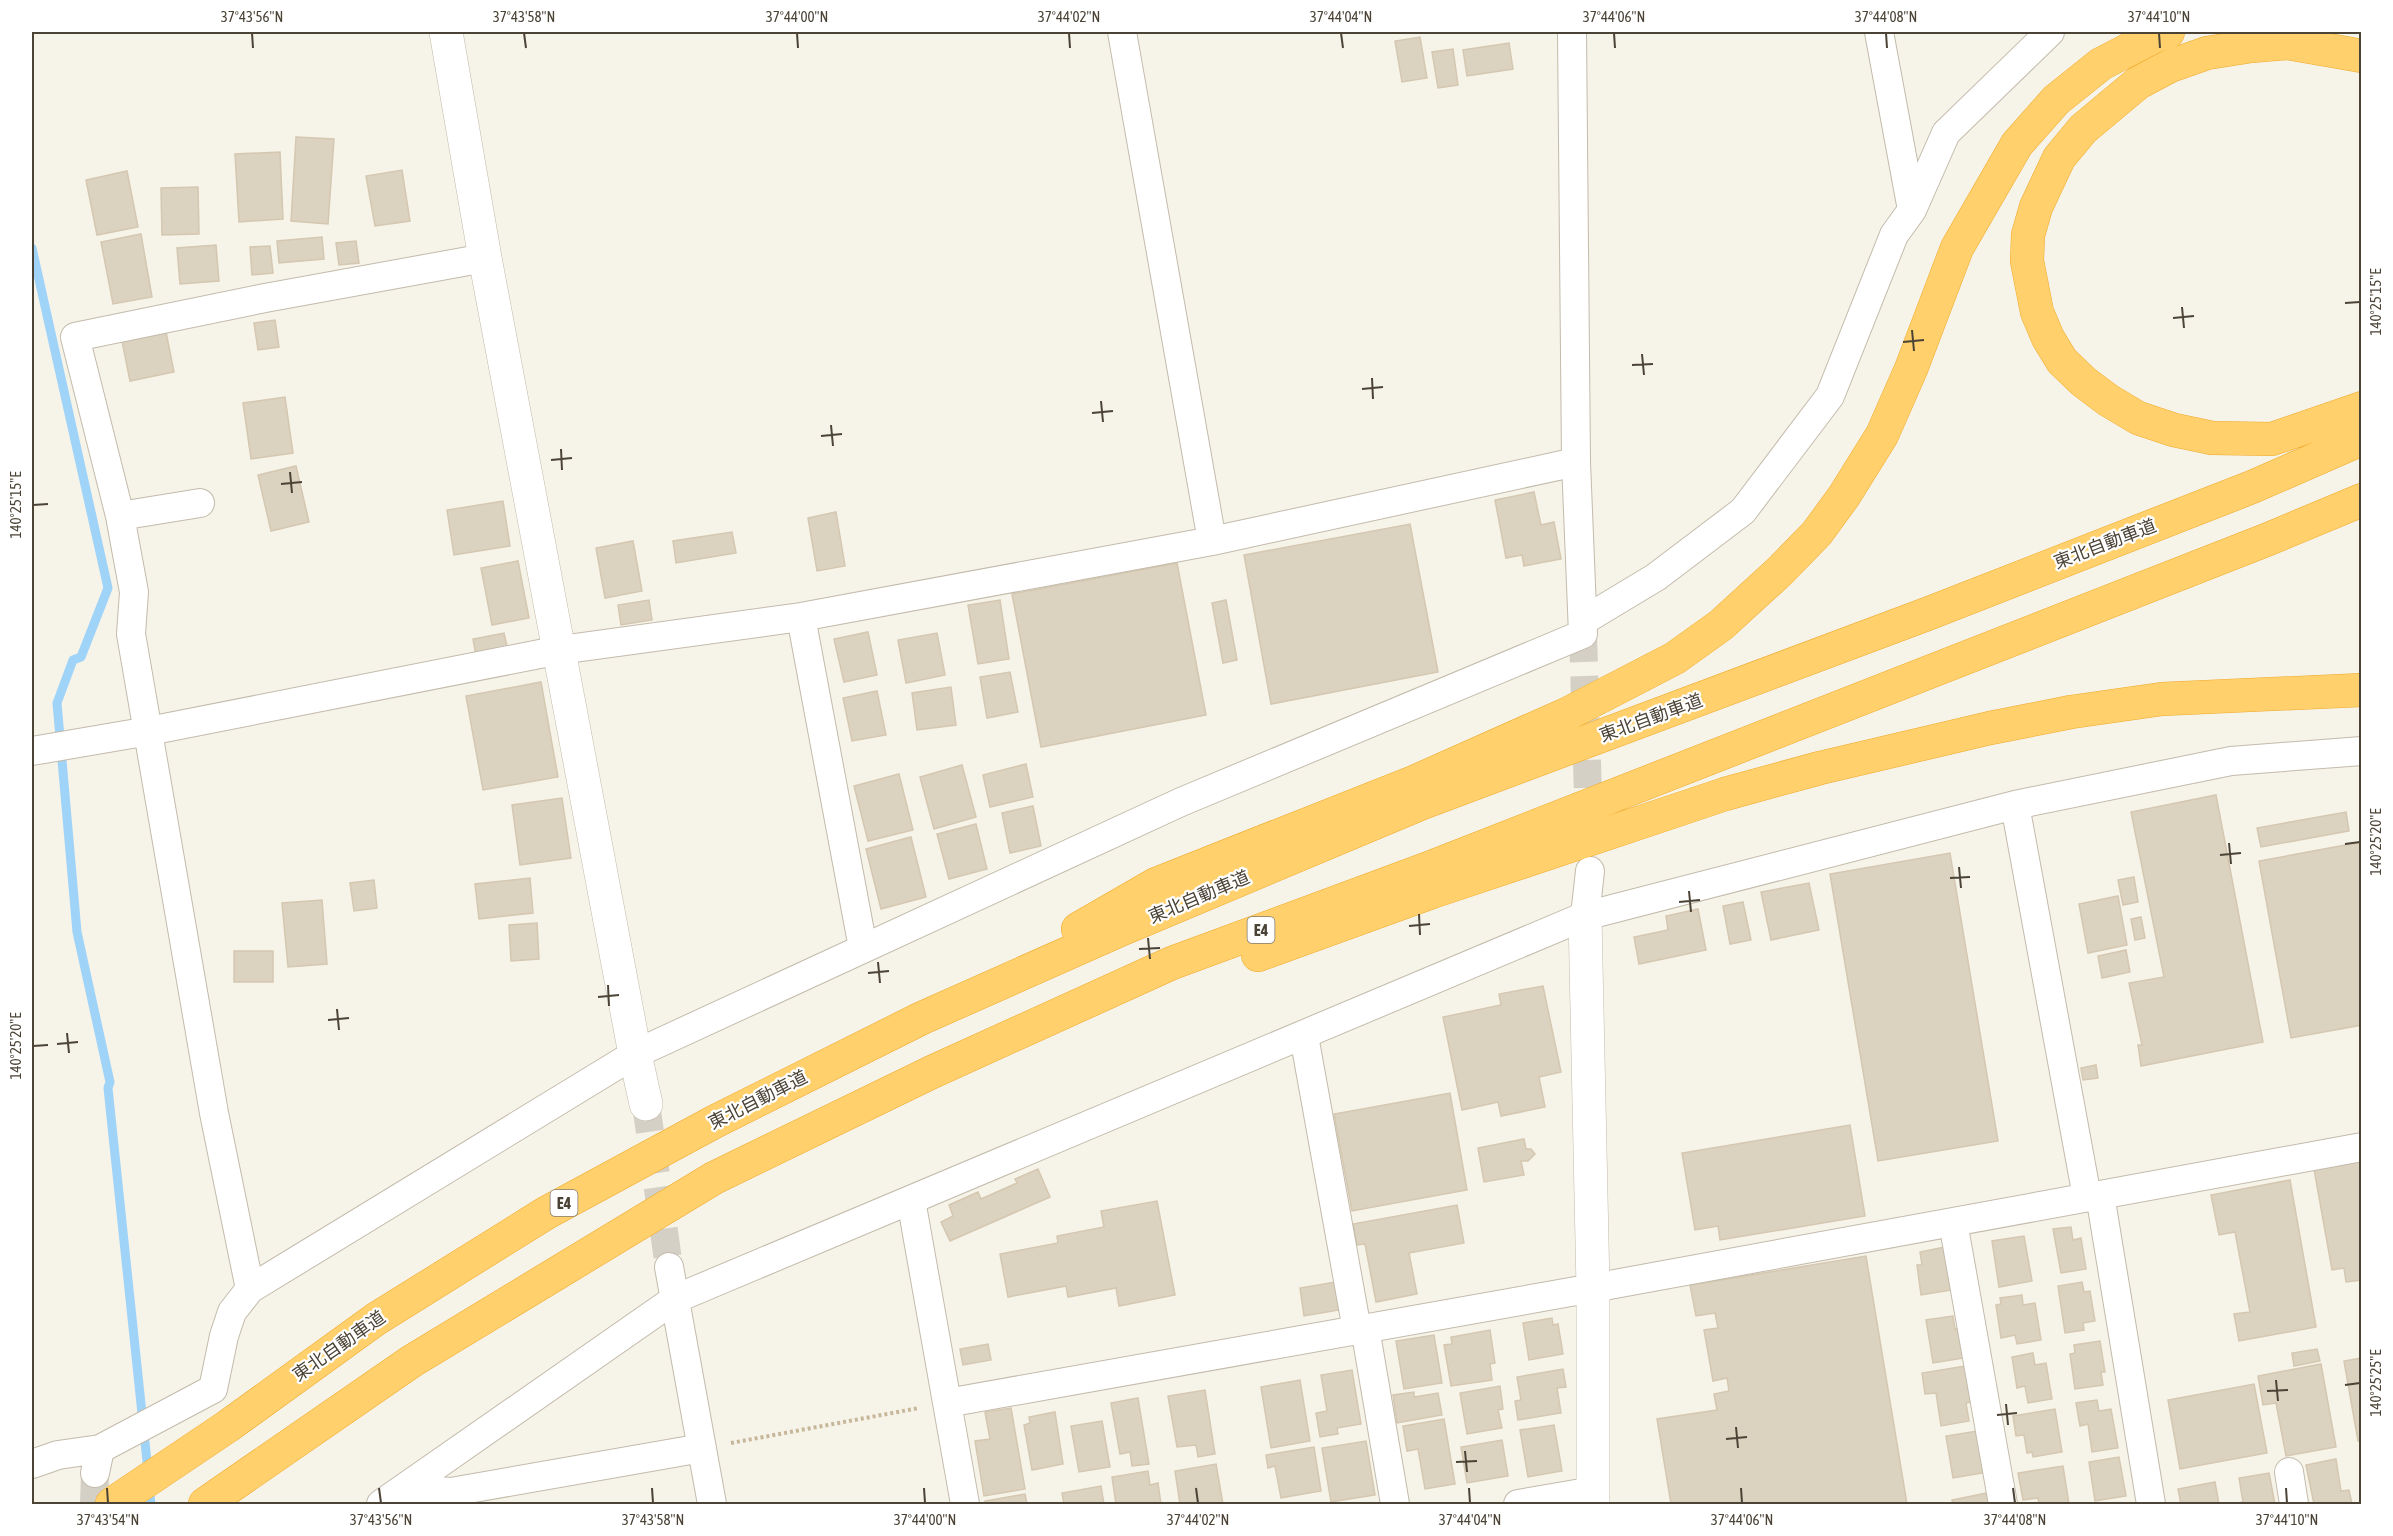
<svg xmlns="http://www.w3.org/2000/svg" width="2393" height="1536" viewBox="0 0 2393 1536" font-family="'Asap Condensed','Noto Sans JP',sans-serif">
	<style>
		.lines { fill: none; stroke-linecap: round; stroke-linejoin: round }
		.stream { stroke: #a0d3f8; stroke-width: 9 }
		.building { fill: #dcd2c0; stroke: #d5c7b0; stroke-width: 1.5 }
		.minor-tunnel { stroke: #d4d0c5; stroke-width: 28; stroke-dasharray: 28 14; stroke-linecap: butt }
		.minor-casing { stroke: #c3bbab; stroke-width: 30 }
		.tertiary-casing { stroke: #c3bbab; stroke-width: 34 }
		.motorway-casing { stroke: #efaa2b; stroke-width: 34 }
		.path { stroke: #c7b79a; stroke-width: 4; stroke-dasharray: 3 3; stroke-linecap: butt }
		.minor { stroke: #fff; stroke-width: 28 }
		.tertiary { stroke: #fff; stroke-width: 33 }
		.motorway { stroke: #ffd06c; stroke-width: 33 }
		.ticks { fill: none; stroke: #4b4336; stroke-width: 2 }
		.labels { text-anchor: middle; stroke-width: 4.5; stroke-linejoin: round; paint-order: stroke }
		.shield { fill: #fff; stroke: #817b72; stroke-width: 1.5 }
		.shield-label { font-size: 16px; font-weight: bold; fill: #4b4336 }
		.street-label { font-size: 18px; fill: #4b4336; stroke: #fff }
		.neatline { fill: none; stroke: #4b4336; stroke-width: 2 }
		.ticks-label { font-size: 15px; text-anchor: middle; fill: #4b4336 }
	</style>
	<rect width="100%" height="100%" fill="#f6f3e9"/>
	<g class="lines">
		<path class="stream" d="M32 248 108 588 81 657 73 660 57 703 77 932 110 1082 108 1088 148 1471
			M149 1487 151 1504"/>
	</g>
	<path class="building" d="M1420 37 1427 78 1402 82 1395 41Z
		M1509 43 1513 69 1467 76 1463 50Z
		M1453 49 1458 85 1438 88 1432 52Z
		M296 137 334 139 328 224 291 221Z
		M280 152 283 219 239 222 235 154Z
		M402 170 410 221 375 226 366 176Z
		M127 171 138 227 97 235 86 180Z
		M198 187 199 234 162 235 161 188Z
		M141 234 152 297 113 304 101 242Z
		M322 237 324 259 279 263 277 241Z
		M356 241 359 263 339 265 336 243Z
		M216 245 219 281 180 284 177 248Z
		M270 246 273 273 252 275 250 247Z
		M275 320 279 347 258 350 254 323Z
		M166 332 174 372 130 381 122 341Z
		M285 397 293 453 251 459 243 403Z
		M296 466 309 522 271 531 258 475Z
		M1534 492 1541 525 1554 522 1561 559 1524 566 1522 555 1506 558 1495 500Z
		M503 501 510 546 454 555 447 510Z
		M836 512 845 566 817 571 808 518Z
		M1410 524 1438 672 1271 704 1244 555Z
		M732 532 736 553 676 563 673 541Z
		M633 541 642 591 605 598 596 548Z
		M518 561 529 618 492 625 481 568Z
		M1177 563 1206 715 1041 747 1012 594Z
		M649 600 652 620 621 625 618 605Z
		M1000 600 1009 659 978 664 968 605Z
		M1226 600 1237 660 1223 663 1212 603Z
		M868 632 877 675 844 682 834 639Z
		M504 633 508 651 476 656 473 639Z
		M937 633 945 675 906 683 898 640Z
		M1010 672 1018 712 987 718 980 677Z
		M541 682 558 777 483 790 466 696Z
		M951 687 956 725 917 730 912 693Z
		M877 691 886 735 852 741 843 698Z
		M1026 764 1033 797 990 807 983 775Z
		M962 765 976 817 934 829 920 777Z
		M899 774 913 830 868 841 854 786Z
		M2216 795 2263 1042 2141 1066 2138 1045H2142L2129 983 2164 977 2131 812Z
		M562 798 571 858 520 865 512 805Z
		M1033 806 1041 846 1010 853 1002 813Z
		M2346 812 2349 831 2261 847 2257 828Z
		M976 824 987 869 949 879 937 834Z
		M911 837 926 897 881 909 866 849Z
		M2362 842V1025L2291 1038 2259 861Z
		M1950 853 1998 1141 1878 1161 1830 874Z
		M2134 877 2138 902 2123 905 2118 880Z
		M530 878 533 913 479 919 475 884Z
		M374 880 377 908 354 911 350 883Z
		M1809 883 1819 930 1771 940 1761 892Z
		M2118 896 2127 945 2088 953 2079 904Z
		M322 900 327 964 288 967 282 903Z
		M1743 902 1751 940 1730 944 1723 906Z
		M1698 909 1706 950 1639 964 1634 937 1668 930 1666 916Z
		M2141 917 2145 938 2135 940 2131 919Z
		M537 923 539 959 511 961 509 925Z
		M2126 950 2130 972 2102 978 2098 956Z
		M234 951H273V982H234Z
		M1543 986 1561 1072 1539 1077 1545 1107 1501 1116 1498 1102 1462 1110 1443 1017 1501 1005 1499 994Z
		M2096 1065 2098 1078 2083 1080 2081 1068Z
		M1450 1093 1467 1190 1352 1211 1334 1114Z
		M1850 1125 1865 1216 1720 1240 1718 1226 1695 1230 1682 1153Z
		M1524 1139 1526 1149H1531L1535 1154 1528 1161H1521L1524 1175 1484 1182 1478 1148Z
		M2362 1160V1280L2346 1282 2344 1268 2332 1270 2314 1169Z
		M1038 1169 1050 1197 950 1241 941 1222 953 1216 949 1205 978 1192 981 1199 1017 1183 1015 1179Z
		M2290 1180 2316 1327 2239 1341 2234 1314 2250 1312 2235 1232 2219 1235 2211 1195Z
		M1157 1201 1175 1295 1119 1306 1116 1288 1068 1297 1066 1286 1008 1297 1000 1254 1058 1243 1057 1236 1104 1227 1101 1211Z
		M1457 1205 1464 1243 1409 1253 1417 1294 1376 1302 1365 1244 1357 1245 1353 1224Z
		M2071 1227 2073 1240 2081 1238 2086 1269 2061 1273 2053 1229Z
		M2024 1236 2032 1281 1999 1287 1992 1241Z
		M1945 1247 1952 1290 1921 1295 1917 1265H1922L1920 1252Z
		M1866 1256 1907 1504H1671L1657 1419 1717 1410 1714 1394 1729 1391 1727 1378 1713 1381 1704 1330 1718 1328 1715 1313 1696 1316 1690 1285Z
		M1335 1282 1339 1310 1304 1316 1300 1288Z
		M2082 1282 2084 1292 2090 1291 2095 1321 2083 1323 2084 1330 2065 1333 2058 1286Z
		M2022 1295 2023 1305 2035 1303 2041 1340 2017 1344 2015 1335 2001 1338 1996 1305 2001 1304 2000 1298Z
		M1953 1316 1955 1329 1959 1328 1964 1358 1933 1363 1926 1320Z
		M1552 1318 1553 1325 1558 1324 1563 1354 1529 1360 1523 1323Z
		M1490 1330 1495 1363 1490 1364 1492 1380 1451 1386 1444 1345 1452 1344 1451 1337Z
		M1434 1335 1442 1383 1404 1389 1396 1341Z
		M2100 1341 2105 1372H2101L2103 1385 2075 1389 2070 1354 2075 1353 2074 1345Z
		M988 1344 991 1360 963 1365 960 1349Z
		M2317 1349 2320 1361 2294 1366 2292 1353Z
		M2033 1353 2035 1365 2046 1363 2052 1399 2028 1403 2025 1386 2017 1388 2012 1357Z
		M2362 1358V1441H2358L2344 1361Z
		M2321 1364 2336 1447 2286 1456 2276 1403 2263 1405 2258 1376Z
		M1965 1366 1971 1402 1966 1403 1969 1421 1941 1426 1936 1393 1925 1394 1922 1373Z
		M1563 1369 1566 1387 1557 1388 1561 1413 1518 1420 1515 1401 1521 1400 1517 1377Z
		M1352 1370 1361 1424 1337 1428 1338 1434 1320 1437 1316 1413 1327 1411 1321 1375Z
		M1300 1380 1310 1441 1271 1448 1261 1387Z
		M2254 1384 2267 1453 2180 1469 2168 1400Z
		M1500 1386 1503 1409 1498 1410 1502 1428 1467 1434 1460 1393Z
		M1205 1390 1215 1454 1198 1457 1196 1445 1177 1447 1168 1396Z
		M1414 1392V1397L1438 1393 1442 1415 1397 1423 1393 1395Z
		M1138 1398 1149 1464 1132 1466 1130 1452 1120 1454 1111 1403Z
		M2097 1400 2099 1411 2111 1409 2118 1448 2092 1452 2088 1424 2080 1426 2076 1403Z
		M1011 1408 1025 1489 984 1496 975 1441 990 1439 985 1412Z
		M2055 1409 2062 1452 2033 1457 2032 1452 2027 1453 2024 1435 2016 1436 2013 1416Z
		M1055 1412 1063 1464 1032 1470 1024 1425 1030 1423 1029 1417Z
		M1444 1419 1455 1484 1425 1489 1418 1449 1407 1451 1403 1426Z
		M1102 1421 1110 1467 1079 1472 1071 1426Z
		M1554 1425 1562 1471 1528 1477 1520 1430Z
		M1977 1431 1983 1473 1953 1478 1946 1436Z
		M1502 1440 1508 1476 1467 1483 1461 1447Z
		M1366 1441 1375 1495 1331 1502 1322 1448Z
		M1314 1447 1321 1491 1281 1498 1275 1466 1268 1468 1266 1455Z
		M2119 1457 2126 1496 2095 1501 2089 1462Z
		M2336 1459 2341 1491 2349 1490 2352 1504H2314L2306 1465Z
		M1216 1464 1223 1504H1180L1175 1471Z
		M2063 1466 2069 1504H2039L2038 1498 2023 1500 2018 1473Z
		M1148 1471 1150 1485 1158 1483 1161 1504H1116L1112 1477Z
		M2269 1473 2275 1504H2234L2243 1502 2239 1478Z
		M2215 1482 2219 1504H2181L2178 1489Z
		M1101 1486 1104 1504H1064L1062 1493Z
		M1987 1493 1989 1504H1953L1952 1500Z
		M1025 1494 1027 1504H986L985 1501Z"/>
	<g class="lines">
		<path class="minor-tunnel" d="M1583 634 1589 827
			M646 1104 669 1267
			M94 1504 95 1473"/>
		<defs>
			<path id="minor" d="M1122 32 1212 541
				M1879 32 1912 210
				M120 516 200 503
				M801 617 863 948
				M1583 621 1656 577 1743 511 1830 396 1894 235 1912 210 1946 133 2050 32
				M32 751 149 731 560 650 801 617 1212 541 1576 462
				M2015 805 2087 1197
				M1585 916 1590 871
				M1304 1036 1357 1330
				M2100 1195 2151 1504
				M911 1200 965 1504
				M1953 1222 2003 1504
				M669 1267 712 1504
				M250 1289 214 1113 131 634 134 592 120 516 75 337 265 298 485 258
				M1365 1328 1395 1504
				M947 1403 1593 1288 2362 1147
				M100 1449 213 1389 224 1336 232 1312 250 1289 635 1054 1181 802 1583 634 1576 462 1572 32
				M32 1464 58 1455 100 1449 95 1473
				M2289 1472 2294 1504
				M404 1489 451 1492 702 1448
				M381 1504 675 1299 1585 916 2015 805 2231 761 2362 751
				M1518 1504 1593 1491"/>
			<path id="tertiary" d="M446 32 485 258 635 1054 646 1104
				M1585 916 1593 1288V1504"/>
			<path id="motorway" d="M2362 56 2288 43 2251 46 2207 53 2170 66 2138 83 2083 129 2059 158 2036 207 2028 235 2027 261 2037 312 2048 338 2062 361 2084 382 2108 400 2138 418 2174 430 2212 438 2272 439 2362 408
				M1078 929 1156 884 1414 782 1567 714 1675 658 1721 625 1780 571 1817 533 1844 496 1882 435 1911 369 1957 248 2017 144 2056 100 2101 64 2155 36 2168 32
				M1258 955 1432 892 1725 794 1820 768 1990 728 2071 712 2162 699 2362 690
				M112 1504 228 1426 376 1319 546 1213 714 1122 922 1018 1120 930 1422 803 1927 614 2252 487 2362 439
				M205 1504 412 1361 714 1178 932 1072 1172 963 1429 868 2266 540 2362 500"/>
		</defs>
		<use href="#minor" class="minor-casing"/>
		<use href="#tertiary" class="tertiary-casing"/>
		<use href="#motorway" class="motorway-casing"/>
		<path class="path" d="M731 1443 919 1408"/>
		<use href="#minor" class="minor"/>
		<use href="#tertiary" class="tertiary"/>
		<use href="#motorway" class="motorway"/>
	</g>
	<path class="ticks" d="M252 33 253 48M524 33 526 48M797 33 798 48M1069 33 1070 48M1341 33 1343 48M1614 33 1615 48M1886 33 1887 48M2159 33 2160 48M2345 303 2360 302M2182 307 2184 328M2173 318 2194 316M1912 330 1914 351M1903 342 1924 340M1642 354 1644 375M1632 365 1653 364M1372 378 1373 399M1362 389 1383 387M1101 401 1103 422M1092 413 1113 411M831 425 833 446M821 436 842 434M561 449 562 470M551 460 572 458M290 472 292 493M281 484 302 482M33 505 48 504M2229 843 2231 864M2345 844 2360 842M2220 855 2241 853M1959 867 1961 888M1950 878 1970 877M1689 891 1691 912M1679 902 1700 900M1419 914 1420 935M1409 926 1430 924M1148 938 1150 959M1139 949 1160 948M878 962 880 983M868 973 889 971M608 985 609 1006M598 997 619 995M337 1009 339 1030M328 1020 349 1018M67 1033 69 1053M57 1044 78 1042M33 1046 48 1045M2276 1380 2278 1401M2345 1385 2360 1383M2267 1391 2288 1390M2006 1404 2008 1425M1997 1415 2017 1413M1736 1427 1738 1448M1726 1439 1747 1437M1465 1451 1467 1472M1456 1462 1477 1461M107 1488 108 1503M379 1488 381 1503M652 1488 653 1503M924 1488 925 1503M1196 1488 1198 1503M1469 1488 1470 1503M1741 1488 1742 1503M2013 1488 2015 1503M2286 1488 2287 1503"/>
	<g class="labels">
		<g class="shield">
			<rect x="1247.5" y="917" width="27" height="26" rx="4.5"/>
			<rect x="550.5" y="1190" width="27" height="26" rx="4.5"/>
		</g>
		<g class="shield-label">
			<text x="1261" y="936">E4</text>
			<text x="564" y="1209">E4</text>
		</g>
		<g class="street-label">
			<text transform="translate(2105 544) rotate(-21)" y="6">東北自動車道</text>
			<text transform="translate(1651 718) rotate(-20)" y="6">東北自動車道</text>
			<text transform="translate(1199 897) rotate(-23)" y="6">東北自動車道</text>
			<text transform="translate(758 1100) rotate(-27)" y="6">東北自動車道</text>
			<text transform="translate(339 1346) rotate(-35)" y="6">東北自動車道</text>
		</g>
	</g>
	<rect width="2393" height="1536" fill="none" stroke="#ffffff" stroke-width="66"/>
	<rect x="33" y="33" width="2327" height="1470" class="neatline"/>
	<g class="ticks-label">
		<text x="252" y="22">37°43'56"N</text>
		<text x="524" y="22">37°43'58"N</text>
		<text x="797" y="22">37°44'00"N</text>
		<text x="1069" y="22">37°44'02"N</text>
		<text x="1341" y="22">37°44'04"N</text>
		<text x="1614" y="22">37°44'06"N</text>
		<text x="1886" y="22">37°44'08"N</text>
		<text x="2159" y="22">37°44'10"N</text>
		<text transform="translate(2376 302) rotate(-90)" y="5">140°25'15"E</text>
		<text transform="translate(16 505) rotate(-90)" y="5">140°25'15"E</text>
		<text transform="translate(2376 842) rotate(-90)" y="5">140°25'20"E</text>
		<text transform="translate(16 1046) rotate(-90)" y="5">140°25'20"E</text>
		<text transform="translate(2376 1383) rotate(-90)" y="5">140°25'25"E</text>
		<text x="108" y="1525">37°43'54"N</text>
		<text x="381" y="1525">37°43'56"N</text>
		<text x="653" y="1525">37°43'58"N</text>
		<text x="925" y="1525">37°44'00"N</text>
		<text x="1198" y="1525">37°44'02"N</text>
		<text x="1470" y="1525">37°44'04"N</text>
		<text x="1742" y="1525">37°44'06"N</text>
		<text x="2015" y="1525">37°44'08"N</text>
		<text x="2287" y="1525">37°44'10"N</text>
	</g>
</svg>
